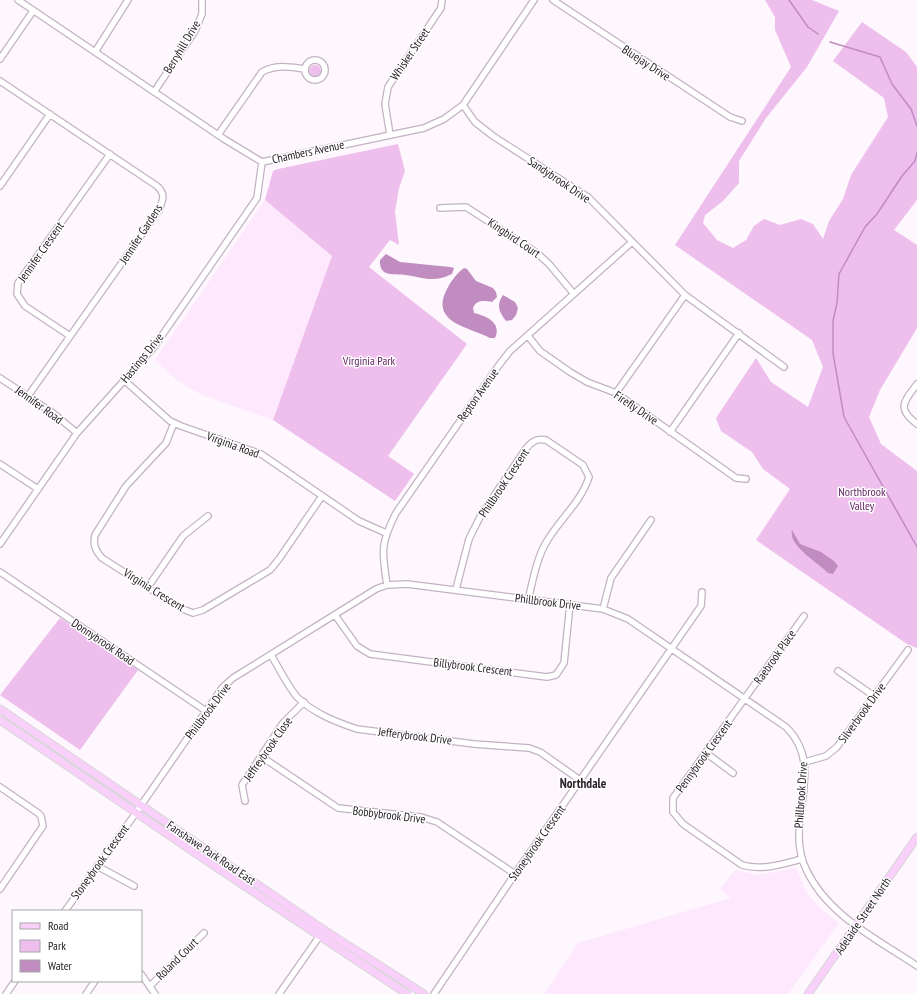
<svg xmlns="http://www.w3.org/2000/svg" width="917" height="994" viewBox="0 0 917 994" font-family="'PT Sans Narrow',sans-serif">
	<style>
		.built { fill: #fee8fe }
		.green { fill: #eebeed }
		.water { fill: #c18dc1 }
		.lines { fill: none; stroke-linecap: round; stroke-linejoin: round }
		.stream { stroke: #c18dc1; stroke-width: 1.5 }
		.minor-casing { stroke: #c2b3c2; stroke-width: 8 }
		.major-casing { stroke: #d8d7d8; stroke-width: 9 }
		.minor { stroke: #fff; stroke-width: 5.5 }
		.major { stroke: #f9d0f9; stroke-width: 7 }
		.labels { text-anchor: middle; stroke-width: 3; stroke-linejoin: round; paint-order: stroke }
		.street-label { font-size: 12px; fill: #282228; stroke: #fff }
		.park-label { font-size: 12px; fill: #642565; stroke: #fff }
		.neighbourhood-label { font-size: 13px; font-weight: bold; fill: #282228; stroke: #fff }
	</style>
	<rect width="100%" height="100%" fill="#fef7fd"/>
	<path class="built" d="M265 200 332 256 273 420 202 395 179 382 155 360Z
		M796 868 807 893 819 907 839 923 788 994H544L578 943 731 898 720 889 735 870 758 875Z"/>
	<path class="green" d="M765 0H812L839 11 807 67 766 118 739 161V183L723 201 705 215 703 223 717 240 733 248 746 240 754 226 764 219 780 225 801 219 813 224 823 239 829 221 843 199 851 175 888 117 884 98 833 61 862 22 906 52 917 67V200L894 230 917 245V328L880 390 869 417 881 444 917 471V648L907 644 756 540 790 489 763 469 752 452 721 431 716 418 756 358 771 382 808 407 823 367 812 340 675 245 791 67 775 30V17Z
		M309 71a6 6 0 1 1 12 0a6 6 0 1 1-12 0Z
		M398 144 405 171 399 188 395 212 399 245 390 240 369 267 467 344 388 456 414 474 395 501 273 420 332 256 265 200 273 171 278 169Z
		M60 618 138 670 80 750 0 695Z"/>
	<path class="water" d="M386 254 400 262 450 267 454 268 452 274C433 283 425 278 406 275 394 273 379 278 380 260Z
		M464 268 467 269 476 281 493 288 496 292 497 297 492 302C484 301 477 299 473 308L474 313C487 316 502 323 495 338H490C469 327 429 323 447 289 451 281 457 273 464 268Z
		M503 295 515 302 518 308 516 315 512 320 506 321C499 312 496 305 503 295Z
		M792 530 800 544 821 552 834 561 838 566 833 574 828 573C819 563 788 546 792 530Z"/>
	<g class="lines">
		<path class="stream" d="M789 0 808 27 818 34
			M830 42 880 57 892 84 911 109 917 126
			M917 153 915 161 902 176 877 214 865 227 839 274 837 303 833 321V353L844 417 917 547"/>
		<defs>
			<path id="minor" d="M18 0 224 139 262 162 424 128 444 119 463 105 534 0
				M553 0 730 117 742 121
				M95 52 128 0
				M0 59 33 11
				M305 70a10 10 0 1 1 20 0a10 10 0 1 1-20 0Z
				M0 81 157 186C166 194 163 200 159 210L28 396
				M154 92 195 31 202 14V0
				M463 105 475 122 493 136 588 197 685 295 784 367
				M218 135 262 72C277 64 289 67 305 69
				M390 135 385 104 388 87 441 8 442 0
				M0 186 50 114
				M440 208 466 207 537 253 549 264 574 294
				M70 336 25 306 17 294 18 283 110 154
				M528 336 540 351 570 372 587 382 616 393 736 478 746 479
				M0 378 53 413 77 433
				M124 380 170 421 181 426 261 454 359 521 386 533
				M917 384C904 402 896 408 917 424
				M616 393 685 295
				M174 423 166 443 126 486 95 535C93 545 95 550 102 558L180 608 193 613 203 610 270 570 279 559 322 496
				M670 432 739 333
				M0 464 38 489
				M0 544 77 433 154 347 257 198 262 162
				M0 572 206 711
				M387 585C382 552 380 544 396 513L499 365 510 351 632 242
				M148 587 183 536 208 516
				M456 589 469 539 481 515 525 450C531 442 536 438 546 440L583 465 589 477C581 502 560 519 547 541 536 559 533 581 528 600
				M603 609 611 578 651 520
				M335 615 357 646 370 654 547 677 556 675 564 663 570 604
				M271 655C279 668 287 685 297 697 313 713 336 722 357 729L474 744 529 748 540 752 580 780
				M838 671 874 696
				M706 753 733 773
				M262 757 338 808 421 817 437 822 515 874
				M805 762 826 756 837 747 908 650
				M0 787 38 813 41 816 43 826 0 889
				M245 801 242 785 283 723 304 702
				M802 859C782 864 762 871 742 865L683 824 673 812V798L804 616
				M97 866 134 886
				M65 911 133 817 222 688 233 678 376 589 387 585 407 584 603 609 628 619 786 727C828 768 783 822 806 869 827 915 877 939 917 966
				M141 974 155 994
				M150 986 204 933
				M6 994 15 981
				M86 994 95 981
				M279 994 319 937
				M434 994 515 874 701 606 702 592"/>
			<path id="major" d="M0 709 324 930 424 994
				M0 720 207 861 407 994
				M808 994 917 837"/>
		</defs>
		<use href="#minor" class="minor-casing"/>
		<use href="#major" class="major-casing"/>
		<use href="#minor" class="minor"/>
		<use href="#major" class="major"/>
	</g>
	<g class="labels">
		<g class="street-label">
			<text transform="translate(182 47) rotate(-59)" y="4">Berryhill Drive</text>
			<text transform="translate(410 54) rotate(-56)" y="4">Whisker Street</text>
			<text transform="translate(646 63) rotate(33)" y="4">Bluejay Drive</text>
			<text transform="translate(308 152) rotate(-12)" y="4">Chambers Avenue</text>
			<text transform="translate(559 180) rotate(34)" y="4">Sandybrook Drive</text>
			<text transform="translate(141 234) rotate(-57)" y="4">Jennifer Gardens</text>
			<text transform="translate(514 238) rotate(34)" y="4">Kingbird Court</text>
			<text transform="translate(41 252) rotate(-55)" y="4">Jennifer Crescent</text>
			<text transform="translate(142 358) rotate(-51)" y="4">Hastings Drive</text>
			<text transform="translate(478 395) rotate(-55)" y="4">Repton Avenue</text>
			<text transform="translate(39 405) rotate(36)" y="4">Jennifer Road</text>
			<text transform="translate(636 408) rotate(34)" y="4">Firefly Drive</text>
			<text transform="translate(233 445) rotate(20)" y="4">Virginia Road</text>
			<text transform="translate(504 483) rotate(-56)" y="4">Phillbrook Crescent</text>
			<text transform="translate(154 590) rotate(32)" y="4">Virginia Crescent</text>
			<text transform="translate(548 602) rotate(7)" y="4">Phillbrook Drive</text>
			<text transform="translate(103 642) rotate(34)" y="4">Donnybrook Road</text>
			<text transform="translate(775 657) rotate(-55)" y="4">Raebrook Place</text>
			<text transform="translate(473 667) rotate(7)" y="4">Billybrook Crescent</text>
			<text transform="translate(208 711) rotate(-53)" y="4">Phillbrook Drive</text>
			<text transform="translate(862 713) rotate(-54)" y="4">Silverbrook Drive</text>
			<text transform="translate(415 736) rotate(7)" y="4">Jefferybrook Drive</text>
			<text transform="translate(268 749) rotate(-55)" y="4">Jeffreybrook Close</text>
			<text transform="translate(704 756) rotate(-54)" y="4">Pennybrook Crescent</text>
			<text transform="translate(801 795) rotate(-86)" y="4">Phillbrook Drive</text>
			<text transform="translate(389 815) rotate(7)" y="4">Bobbybrook Drive</text>
			<text transform="translate(537 843) rotate(-55)" y="4">Stoneybrook Crescent</text>
			<text transform="translate(211 853) rotate(34)" y="4">Fanshawe Park Road East</text>
			<text transform="translate(100 862) rotate(-54)" y="4">Stoneybrook Crescent</text>
			<text transform="translate(863 916) rotate(-56)" y="4">Adelaide Street North</text>
			<text transform="translate(177 959) rotate(-45)" y="4">Roland Court</text>
		</g>
		<g class="park-label">
			<text x="369" y="365">Virginia Park</text>
			<text x="862" y="496">Northbrook<tspan x="862" dy="14">Valley</tspan></text>
		</g>
		<g class="neighbourhood-label">
			<text x="583" y="788">Northdale</text>
		</g>
	</g>
	<rect x="12" y="910" width="130" height="72" fill="#ffffff" stroke="#a9a7a9"/>
	<rect x="20" y="923" width="20" height="6" fill="#f9d0f9" stroke="#a9a7a9"/>
	<text x="48" y="930" font-size="12" fill="#282228">Road</text>
	<rect x="20" y="940" width="20" height="12" fill="#eebeed" stroke="#a9a7a9"/>
	<text x="48" y="950" font-size="12" fill="#282228">Park</text>
	<rect x="20" y="960" width="20" height="12" fill="#c18dc1" stroke="#a9a7a9"/>
	<text x="48" y="970" font-size="12" fill="#282228">Water</text>
</svg>
